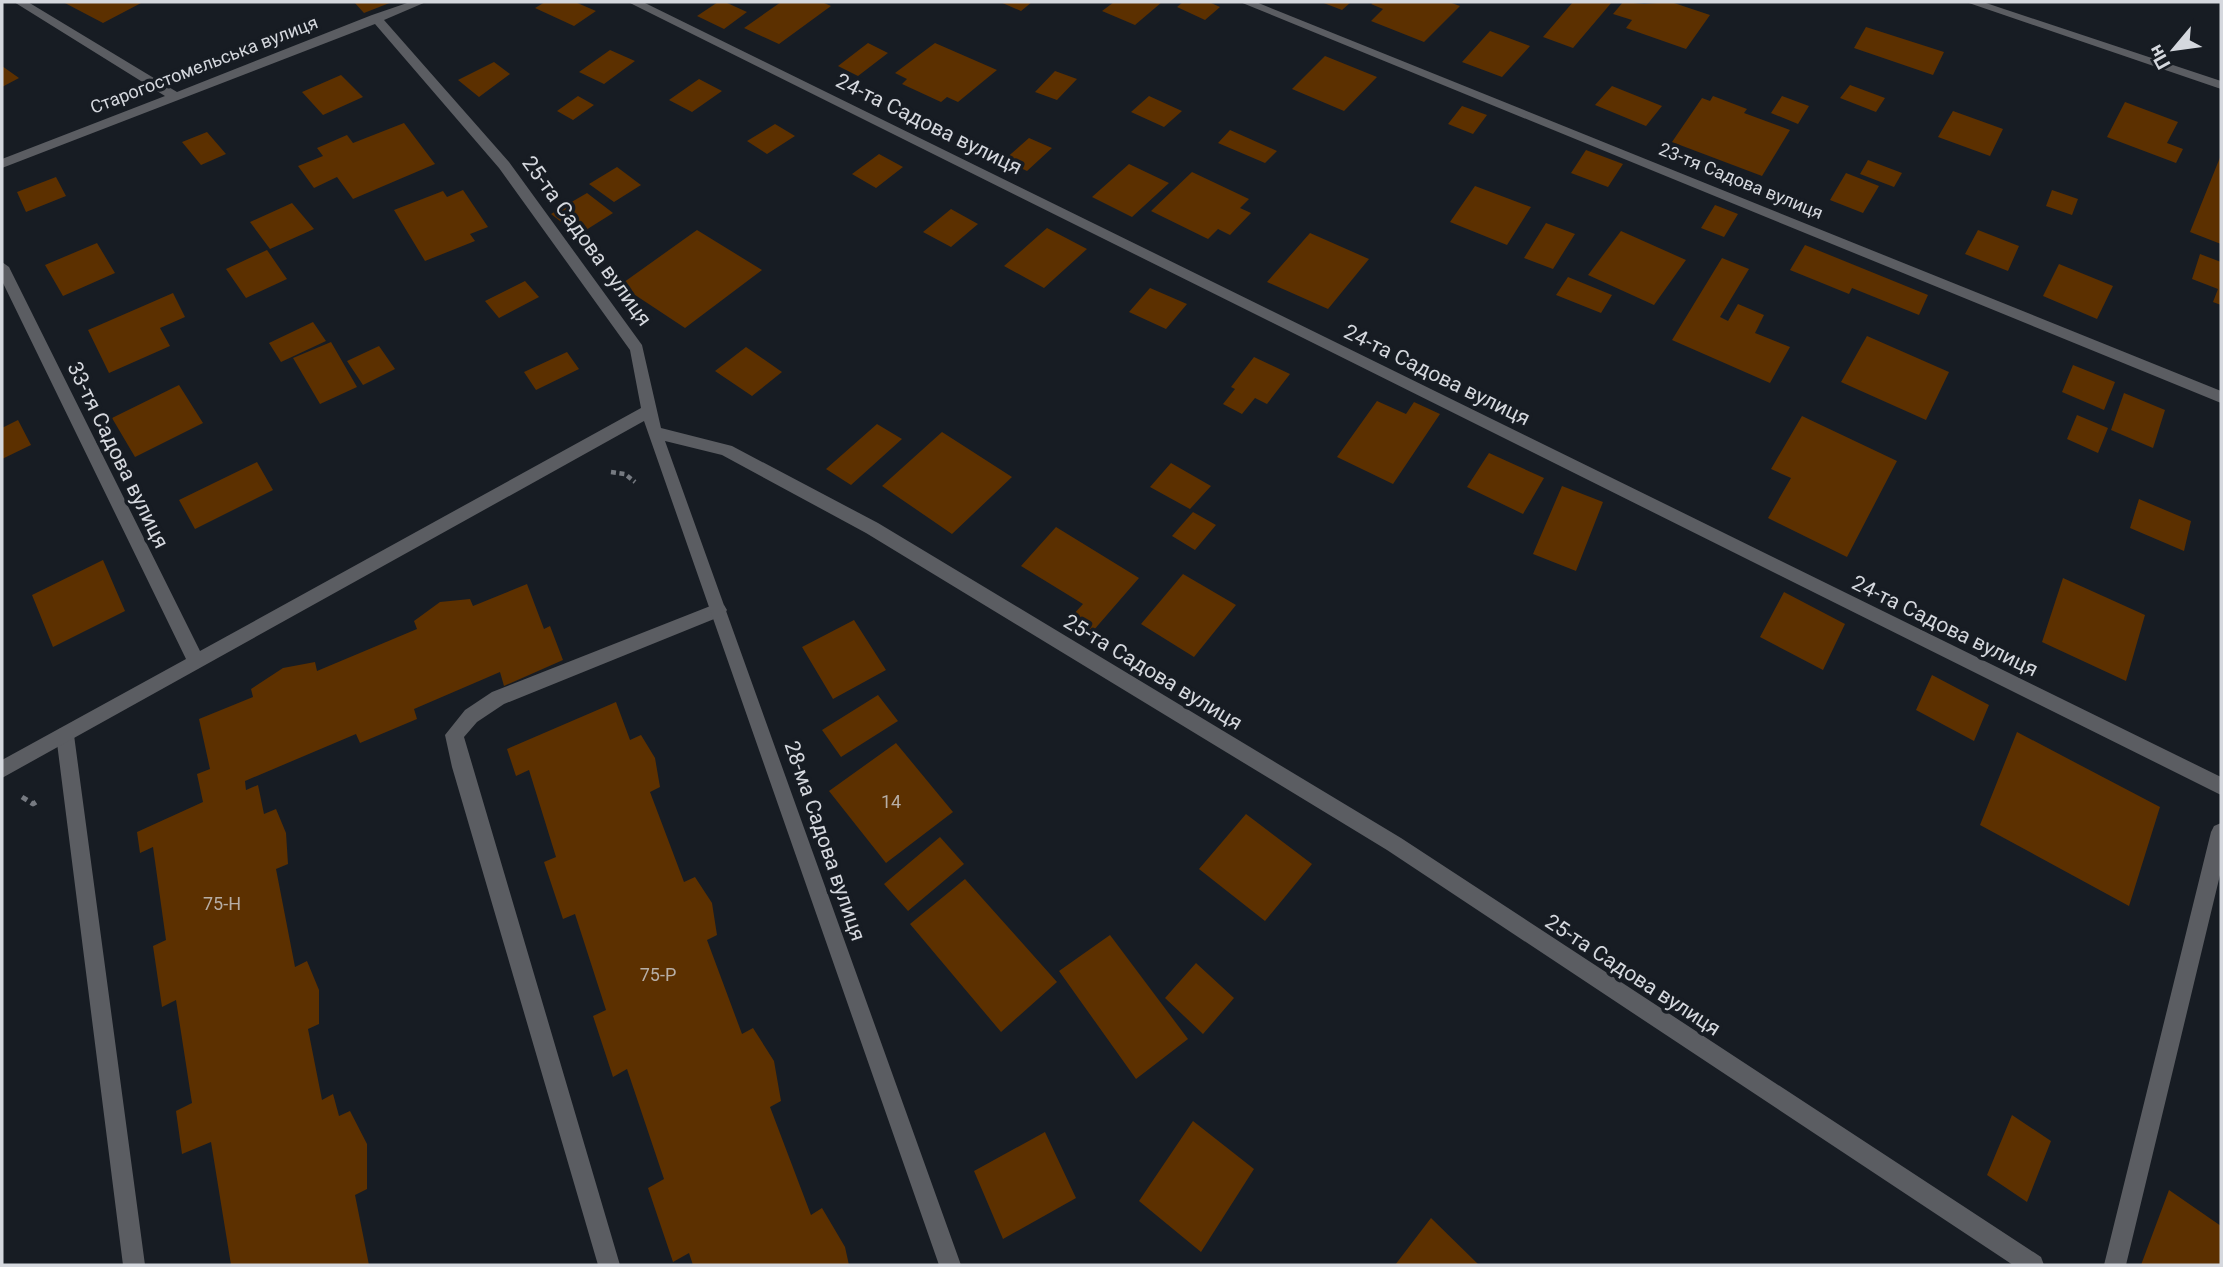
<svg xmlns="http://www.w3.org/2000/svg" width="2223" height="1267" viewBox="0 0 2223 1267" font-family="Roboto,sans-serif">
	<style>
		.building { fill: #5c3000 }
		.lines { fill: none; stroke-linecap: round; stroke-linejoin: round }
		.path-far1 { stroke: #767a81; stroke-width: 4.5; stroke-dasharray: 5 3.5; stroke-linecap: butt }
		.path { stroke: #767a81; stroke-width: 5; stroke-dasharray: 6 4.5; stroke-linecap: butt }
		.lane { fill: #5b5d62; fill-rule: evenodd }
		.street { fill: #5b5d62; fill-rule: evenodd }
		.labels { text-anchor: middle; stroke-width: 7; stroke-linejoin: round; paint-order: stroke }
		.far-street-label { font-size: 18px; fill: #d5d8de; stroke: #171c23 }
		.number-label { font-size: 18px; fill: #b7aea6 }
		.street-label { font-size: 21px; fill: #d5d8de; stroke: #171c23 }
	</style>
	<rect width="100%" height="100%" fill="#171c23"/>
	<path class="building" d="M63 2H143L103 23Z
		M354 2H392L364 13Z
		M545 2H575L596 11 574 26 535 8Z
		M718 2H725L747 12 724 29 697 16Z
		M781 2H822L831 6 779 44 744 28Z
		M1000 2H1032L1021 11Z
		M1114 2H1162L1135 25 1102 11Z
		M1183 2H1209L1220 7 1205 20 1177 7Z
		M1321 2H1351L1342 10Z
		M1374 2H1449L1460 6 1424 42 1371 21 1383 9 1371 4Z
		M1573 2H1612L1573 48 1543 37Z
		M1623 2 1644 4 1671 2 1710 15 1686 49 1626 28 1632 20 1613 14Z
		M1866 27 1944 52 1933 75 1854 48Z
		M1490 31 1530 46 1502 77 1462 62Z
		M868 43 888 53 858 76 838 66Z
		M935 43 997 70 958 102 947 97 941 102 902 84 907 79 895 73Z
		M610 50 635 61 604 84 579 72Z
		M1325 56 1377 77 1344 111 1292 89Z
		M494 62 510 74 479 97 458 80Z
		M2 66 19 78 2 87Z
		M1055 71 1077 79 1057 100 1035 92Z
		M341 75 363 97 323 115 302 92Z
		M699 79 722 91 692 112 669 100Z
		M1850 85 1885 98 1876 112 1840 98Z
		M1612 86 1662 106 1646 126 1595 105Z
		M578 96 594 105 573 120 557 111Z
		M1149 96 1182 111 1164 127 1131 112Z
		M1713 96 1747 109 1744 113 1790 130 1762 176 1672 142 1702 98 1710 101Z
		M1782 96 1809 106 1798 124 1771 113Z
		M2125 102 2178 122 2167 143 2183 149 2176 163 2107 137Z
		M1462 106 1487 115 1473 134 1448 124Z
		M1953 111 2003 129 1990 156 1938 137Z
		M404 123 435 164 353 199 337 177 314 188 298 166 323 156 317 148 347 135 353 143Z
		M775 124 795 136 767 154 747 141Z
		M1230 130 1277 151 1265 163 1218 143Z
		M207 132 226 154 201 165 182 142Z
		M1029 138 1052 148 1027 171 1004 160Z
		M1586 150 1623 164 1608 187 1571 173Z
		M879 154 903 167 876 188 852 174Z
		M2221 155V244L2190 232Z
		M1868 160 1902 173 1894 187 1860 174Z
		M1129 164 1169 183 1132 217 1092 197Z
		M617 167 641 185 614 202 589 184Z
		M1192 172 1249 199 1240 208 1251 213 1230 235 1218 229 1208 239 1151 211Z
		M1846 173 1879 186 1863 213 1830 200Z
		M56 177 66 196 26 212 17 192Z
		M1475 186 1531 207 1507 245 1450 222Z
		M463 190 488 227 470 234 475 241 425 261 394 210 443 191 447 197Z
		M2052 190 2078 199 2072 215 2046 206Z
		M587 193 613 213 578 235 551 214Z
		M292 203 314 229 270 249 250 222Z
		M1715 205 1738 214 1724 237 1701 228Z
		M951 209 978 224 951 247 923 232Z
		M1546 223 1575 234 1553 269 1524 258Z
		M1047 228 1087 249 1044 288 1004 266Z
		M697 230 762 270 685 328 620 285Z
		M1978 230 2019 246 2008 271 1965 254Z
		M1621 231 1686 260 1654 305 1588 275Z
		M1310 233 1369 259 1328 309 1267 282Z
		M97 243 115 273 63 296 45 265Z
		M1805 245 1928 295 1919 315 1852 288 1849 294 1790 270Z
		M267 250 287 279 246 298 226 269Z
		M2200 254 2221 262V305L2213 302 2218 289 2192 279Z
		M1722 258 1749 269 1720 317 1728 321 1738 304 1764 315 1755 333 1790 347 1770 383 1672 340Z
		M2059 264 2113 286 2097 319 2043 296Z
		M1568 277 1612 295 1601 313 1556 295Z
		M525 281 539 297 499 318 485 301Z
		M1150 288 1187 304 1166 329 1129 312Z
		M173 293 185 317 160 328 170 346 109 373 88 330Z
		M313 322 326 341 281 362 269 343Z
		M1867 336 1949 372 1926 420 1841 382Z
		M331 342 357 387 320 404 293 358Z
		M379 346 395 369 363 385 347 361Z
		M746 347 782 372 752 396 715 371Z
		M567 352 579 369 536 390 524 372Z
		M1254 357 1290 374 1267 404 1255 398 1242 414 1223 404 1235 389 1231 387Z
		M2073 365 2115 382 2104 410 2062 392Z
		M179 385 203 423 135 457 112 418Z
		M2124 393 2165 410 2153 448 2111 430Z
		M1377 401 1406 414 1414 402 1440 414 1393 484 1337 457Z
		M2077 415 2108 428 2098 453 2067 439Z
		M1802 416 1897 461 1847 557 1768 518 1791 478 1771 469Z
		M18 420 31 445 2 459V428Z
		M877 424 902 439 851 485 826 469Z
		M942 432 1012 477 952 534 882 486Z
		M1489 453 1544 478 1523 514 1467 487Z
		M257 462 273 490 195 529 179 500Z
		M1171 463 1211 486 1190 509 1150 487Z
		M1562 486 1603 502 1576 571 1533 554Z
		M2139 499 2191 521 2184 551 2130 528Z
		M1193 512 1216 525 1195 550 1172 536Z
		M1056 527 1139 578 1093 631 1071 617 1083 604 1021 566Z
		M103 560 125 611 53 647 32 595Z
		M1183 574 1236 605 1194 657 1141 624Z
		M2063 578 2145 615 2126 681 2042 642Z
		M527 584 544 629 550 626 563 660 504 686 500 672 414 709 417 719 360 743 356 734 245 781 246 790 258 785 264 814 276 809 286 833 288 864 276 869 295 967 307 961 319 990V1024L308 1029 322 1100 333 1094 339 1116 350 1111 367 1144V1189L355 1195 369 1265H231L211 1142 182 1154 176 1111 192 1103 176 1000 162 1007 153 946 166 940 153 847 140 853 137 832 203 802 197 774 210 769 199 719 253 697 251 689 283 668 315 662 317 671 417 629 414 621 440 602 470 599 473 606Z
		M1784 592 1845 624 1823 670 1760 637Z
		M854 620 886 670 833 699 802 647Z
		M1932 675 1989 705 1974 741 1916 710Z
		M878 695 898 721 841 757 822 730Z
		M616 702 630 740 641 735 655 758 660 787 650 792 684 882 695 877 712 903 717 935 707 940 742 1034 753 1028 774 1061 781 1101 770 1107 811 1215 822 1208 845 1247 849 1265H693L689 1253 673 1262 648 1188 664 1179 627 1069 613 1077 593 1016 606 1010 575 914 563 919 544 862 556 857 529 770 516 776 507 749Z
		M2017 732 2160 807 2129 906 1980 825Z
		M896 743 953 812 886 863 829 791Z
		M1246 814 1312 864 1265 921 1199 869Z
		M940 837 964 864 908 911 884 884Z
		M965 879 1057 982 1001 1032 910 924Z
		M1110 935 1188 1039 1136 1079 1059 971Z
		M1196 963 1234 998 1203 1034 1165 998Z
		M2012 1115 2051 1141 2027 1202 1987 1175Z
		M1193 1121 1254 1169 1201 1252 1139 1201Z
		M1045 1132 1076 1198 1003 1239 974 1171Z
		M2169 1190 2221 1226V1265H2141Z
		M1431 1218 1479 1265H1395Z"/>
	<g class="lines">
		<path class="path-far1" d="M611 472 625 474 635 482"/>
		<path class="path" d="M22 797 33 804 39 800"/>
		<path class="lane" d="M718 603 724 605 727 610 724 615 504 704 477 722 464 737 620 1265H598L452 767 445 735 465 710 492 692Z
			M65 727 71 729 74 735 145 1265H123L56 735 59 729Z"/>
		<path class="street" d="M14 2H28L177 92 372 15 410 2H426L384 20 509 162 642 345 661 428 732 446 878 523 1401 838 2041 1257 2044 1265H2013L1387 850 866 533 722 455 665 441 961 1265H939L644 421 2 778V760L186 659 2 281V262L9 267 200 651 641 408 630 350 499 168 375 24 2 168V159L165 96Z
			M628 2H643L2221 777V795Z
			M1240 2H1256L2221 391V403Z
			M1966 2H1983L2221 81V89Z
			M2221 823V871L2126 1265H2104L2211 832 2214 826Z"/>
	</g>
	<g class="labels">
		<g class="far-street-label">
			<text transform="translate(204 65) rotate(-21)" y="6">Старогостомельська вулиця</text>
			<text transform="translate(1741 181) rotate(22)" y="6">23-тя Садова вулиця</text>
		</g>
		<g class="number-label">
			<text x="891" y="808">14</text>
			<text x="222" y="910">75-Н</text>
			<text x="658" y="981">75-Р</text>
		</g>
		<g class="street-label">
			<text transform="translate(929 124) rotate(26)" y="7">24-та Садова вулиця</text>
			<text transform="translate(587 241) rotate(54)" y="7">25-та Садова вулиця</text>
			<text transform="translate(1437 375) rotate(26)" y="7">24-та Садова вулиця</text>
			<text transform="translate(118 455) rotate(64)" y="7">33-тя Садова вулиця</text>
			<text transform="translate(1945 626) rotate(26)" y="7">24-та Садова вулиця</text>
			<text transform="translate(1153 672) rotate(31)" y="7">25-та Садова вулиця</text>
			<text transform="translate(825 841) rotate(71)" y="7">28-ма Садова вулиця</text>
			<text transform="translate(1633 975) rotate(33)" y="7">25-та Садова вулиця</text>
		</g>
	</g>
	<rect width="2223" height="1267" fill="none" stroke="#d5d8de" stroke-width="7"/>
	<g transform="translate(2174 49) rotate(241)" stroke="#171c23" stroke-width="5" paint-order="stroke">
	<path d="M0-5L12 26L0 18L-12 26Z" fill="#d5d8de"/>
	<text y="-10" font-size="19" font-weight="bold" text-anchor="middle" fill="#d5d8de">Пн</text>
	</g>
</svg>
